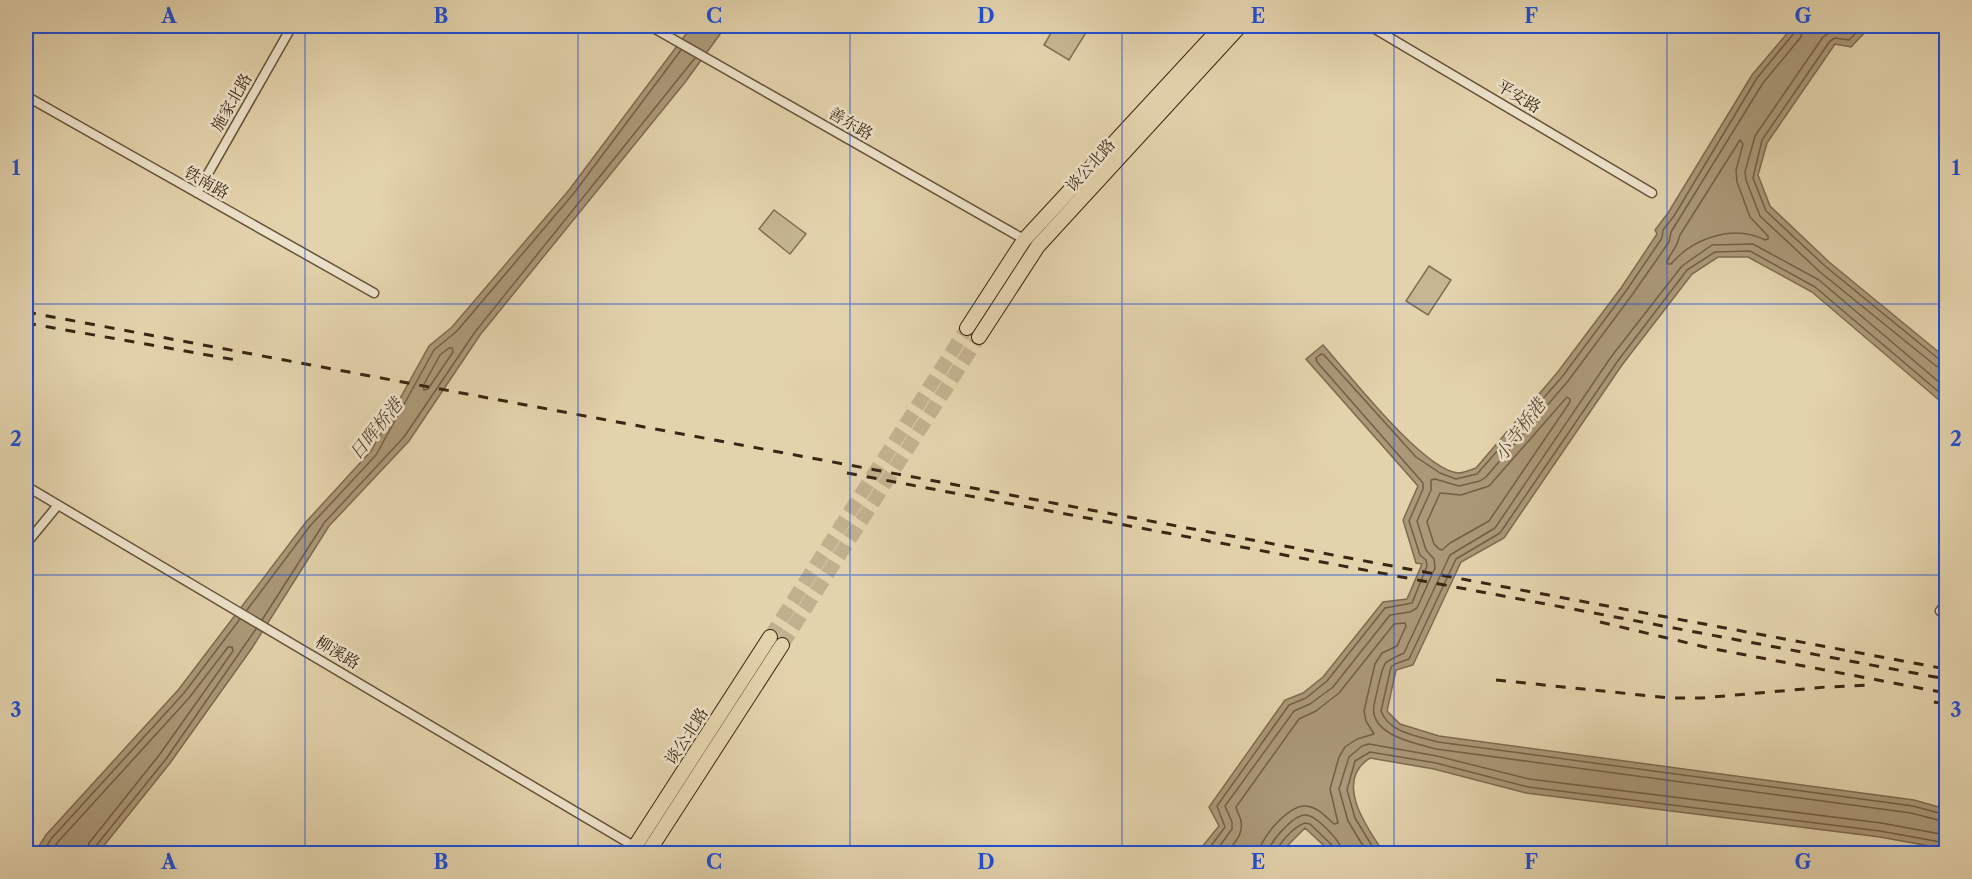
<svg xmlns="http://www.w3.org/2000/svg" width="1972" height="879" viewBox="0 0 1972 879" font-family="'Libre Caslon Text','Noto Serif SC',serif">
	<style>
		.green { fill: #c6b692; stroke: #806e52; stroke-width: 1.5 }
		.water { fill: #aa9878; stroke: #7d6a4f; stroke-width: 1.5 }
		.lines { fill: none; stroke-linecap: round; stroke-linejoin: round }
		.shore { stroke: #725f44; stroke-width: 1.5 }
		.primary-tunnel { stroke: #c1b08e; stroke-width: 14; stroke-dasharray: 14 7; stroke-linecap: butt }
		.street-casing { stroke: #645138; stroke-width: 11 }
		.primary-casing { stroke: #3a2611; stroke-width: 16 }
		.street { stroke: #ede2ca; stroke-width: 8 }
		.primary { stroke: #e3d3ad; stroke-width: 14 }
		.rail { stroke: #3a2611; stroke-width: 3; stroke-dasharray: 10 10; stroke-linecap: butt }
		.grid { fill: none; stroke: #1d4ed8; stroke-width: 1.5; stroke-opacity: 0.55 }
		.labels { text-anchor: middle; stroke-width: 5; stroke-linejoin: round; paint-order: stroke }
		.street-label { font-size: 16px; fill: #3a2611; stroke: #ede2ca }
		.water-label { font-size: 18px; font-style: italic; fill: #5c4830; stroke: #ede2ca }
		.neatline { fill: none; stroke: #1d4ed8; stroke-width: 2 }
		.grid-label { font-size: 20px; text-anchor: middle; font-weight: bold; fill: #1d4ed8 }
	</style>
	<rect width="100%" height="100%" fill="#e3d3ad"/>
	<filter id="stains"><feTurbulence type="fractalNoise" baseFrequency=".00333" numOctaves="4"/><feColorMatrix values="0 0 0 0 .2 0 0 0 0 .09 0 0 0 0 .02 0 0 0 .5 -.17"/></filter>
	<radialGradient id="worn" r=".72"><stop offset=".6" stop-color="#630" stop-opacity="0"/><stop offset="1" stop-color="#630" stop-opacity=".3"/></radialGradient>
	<path class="green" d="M1055 26H1090L1069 60 1044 45Z
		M774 210 806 234 790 254 759 229Z
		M1429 266 1451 280 1428 315 1406 301Z"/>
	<path class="water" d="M692 26H726L686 81 480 335 409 441 329 526 252 648 170 763 98 853 34 854 46 835 179 689 306 522 371 451 429 346 452 327 569 190Z
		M1790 26H1871L1851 47 1835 44 1767 143 1758 175 1770 206 1829 262 1946 358V406L1812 292 1748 257H1718L1692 274 1622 365 1504 538 1461 562 1413 665 1396 670 1387 711 1400 724 1439 736 1914 800 1946 809V849L1880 837 1526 793 1434 769 1370 758C1333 781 1367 828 1384 853H1332L1305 828 1280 853H1197L1219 826 1209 807 1285 700 1303 693 1323 677 1383 602 1407 599 1422 564 1416 563 1403 520 1418 486 1306 359 1323 345C1348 373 1423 470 1458 473 1463 473 1470 470 1476 468L1557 373 1621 288 1657 234 1655 230 1668 213 1752 75 1790 30Z"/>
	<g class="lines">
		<path class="shore" d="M1853 26 1846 32 1832 31 1823 37 1755 136 1745 172 1746 180 1760 216 1820 272 1936 366 1946 369
			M1863 26 1849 40 1835 38 1830 41 1762 140 1753 178 1766 211 1825 266 1940 360 1946 362
			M1740 140 1743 144 1736 170 1737 182 1750 217 1768 236V239L1765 240C1733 224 1693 238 1671 264H1668L1667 261 1677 244 1680 235Z
			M449 348H452L453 352 428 389 424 390 423 386 440 355Z
			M1946 388 1819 280 1753 244 1712 245 1682 266 1611 357 1495 528 1450 555 1404 653C1380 664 1385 661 1378 687 1377 695 1372 706 1374 714 1379 737 1418 744 1436 749L1911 813 1946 822
			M1567 397 1570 399V402L1489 521 1450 543 1442 550 1439 549 1434 544 1427 522 1440 493 1461 495 1489 486Z
			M1946 398 1815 287 1750 251 1715 252 1687 270 1617 362 1500 533 1456 559 1409 659 1395 664 1391 667 1381 711C1389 733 1418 736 1438 742L1913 806 1946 815
			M247 610 310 526 376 455 434 350 457 331 574 193 681 50
			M262 620 324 523 404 437 475 332 695 58
			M42 854 51 839 184 693 240 619
			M50 854 57 843 189 698 228 647H232L233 651 160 754 89 843 86 854
			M94 854 95 847 166 759 256 629
			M1205 854 1225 827 1217 806 1289 705 1306 698 1327 681 1385 608 1412 603 1427 566 1426 560 1420 555 1409 521 1423 489V483L1317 362 1316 358 1321 354 1324 355 1416 457 1440 473 1456 479 1477 474 1562 377 1626 291 1662 238 1663 230 1674 216 1757 78 1794 33 1796 26
			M1214 854 1232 829V822L1225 806 1294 711 1310 704 1333 687 1390 615 1410 612 1417 608 1435 568 1434 559 1426 550 1417 521 1431 490V480L1435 479 1459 486 1480 481 1486 477 1568 381 1632 295 1669 242 1671 232 1763 83 1801 37 1803 26
			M1226 854C1233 844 1244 835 1241 821 1240 816 1237 812 1236 807L1299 719 1316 711 1339 693 1394 624 1405 623 1406 626 1397 646 1382 653 1375 664 1364 711 1366 721 1374 734 1357 739 1345 747 1339 757 1330 789 1338 823 1334 824C1326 817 1318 807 1306 806 1289 805 1260 837 1259 854
			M1268 854C1269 842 1294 814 1306 815 1317 816 1343 843 1343 854
			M1276 854C1278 843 1295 826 1305 823L1310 824 1334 847 1336 854
			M1368 854 1348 821 1339 789 1349 757 1362 746 1369 744 1437 756 1529 779 1881 823 1946 835
			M1377 854 1355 818 1347 790 1355 761 1370 752 1436 763 1528 787 1880 831 1946 843"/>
		<path class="primary-tunnel" d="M770 637 967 328
			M782 645 979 337"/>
		<defs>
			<path id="street" d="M650 26 1027 241
				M1370 26 1652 193
				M26 96 374 293
				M197 193 292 26
				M26 486 637 848
				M26 544 58 505
				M1940 611 1946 603"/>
			<path id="primary" d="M967 328 1024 240 1222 26
				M979 337 1038 246 1240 26
				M630 854 770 637
				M647 854 782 645"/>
		</defs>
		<use href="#street" class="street-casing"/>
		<use href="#primary" class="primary-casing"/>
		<use href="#street" class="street"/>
		<use href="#primary" class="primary"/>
		<path class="rail" d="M26 312 1946 669
			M26 323 242 361
			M847 473 1946 679
			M1600 622 1709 648 1946 693
			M1496 680 1670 698H1702L1826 687 1872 685
			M1934 702 1946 704"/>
	</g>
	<path class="grid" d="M305 26V854M578 26V854M850 26V854M1122 26V854M1394 26V854M1667 26V854M26 304H1946M26 575H1946"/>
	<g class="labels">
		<g class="street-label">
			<text transform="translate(1519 96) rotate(31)" y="6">平安路</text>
			<text transform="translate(231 102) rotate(-60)" y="6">施家北路</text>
			<text transform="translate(851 123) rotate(30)" y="6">善东路</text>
			<text transform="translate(1090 165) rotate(-48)" y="6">谈公北路</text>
			<text transform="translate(207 182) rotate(29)" y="6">铁南路</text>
			<text transform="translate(338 652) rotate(31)" y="6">柳溪路</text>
			<text transform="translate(686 736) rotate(-57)" y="6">谈公北路</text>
		</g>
		<g class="water-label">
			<text transform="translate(376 429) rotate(-51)" y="6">日晖桥港</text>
			<text transform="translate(1520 430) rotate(-53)" y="6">小寺桥港</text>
		</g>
	</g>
	<rect width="1972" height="879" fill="none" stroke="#e3d3ad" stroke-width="66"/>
	<rect x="33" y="33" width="1906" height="813" class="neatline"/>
	<g class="grid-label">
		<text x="169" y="23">A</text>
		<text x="441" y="23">B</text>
		<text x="714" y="23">C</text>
		<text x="986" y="23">D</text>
		<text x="1258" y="23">E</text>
		<text x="1531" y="23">F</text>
		<text x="1803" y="23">G</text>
		<text x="16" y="175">1</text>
		<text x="1956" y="175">1</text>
		<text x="16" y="446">2</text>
		<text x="1956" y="446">2</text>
		<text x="16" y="717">3</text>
		<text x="1956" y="717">3</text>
		<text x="169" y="869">A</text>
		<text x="441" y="869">B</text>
		<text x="714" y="869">C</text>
		<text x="986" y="869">D</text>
		<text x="1258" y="869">E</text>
		<text x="1531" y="869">F</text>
		<text x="1803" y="869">G</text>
	</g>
	<rect width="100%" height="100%" filter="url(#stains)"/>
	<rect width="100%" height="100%" fill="url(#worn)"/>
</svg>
